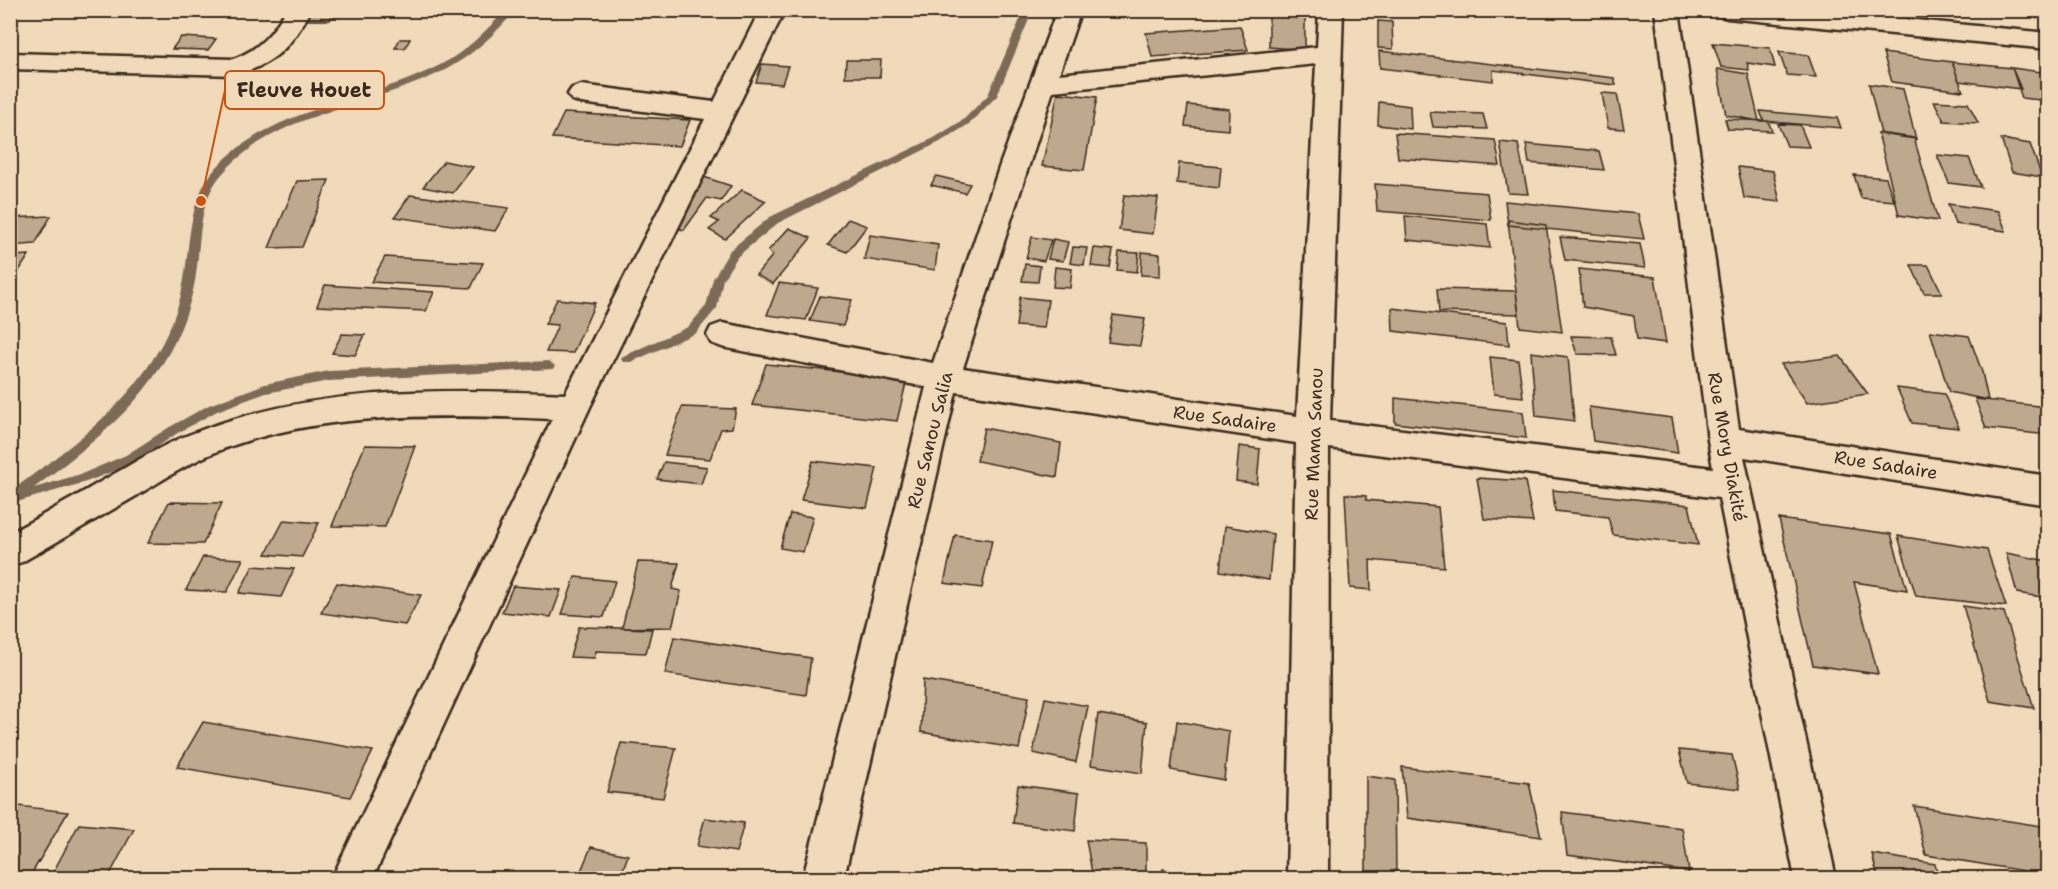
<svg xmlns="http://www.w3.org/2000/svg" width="2058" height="889" viewBox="0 0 2058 889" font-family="'Shantell Sans',sans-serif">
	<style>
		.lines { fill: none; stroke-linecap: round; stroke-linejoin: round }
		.stream { fill: #7d6a56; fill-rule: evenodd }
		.building { fill: #bea98e; stroke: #3b2a1e; stroke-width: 1.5 }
		.street-casing { stroke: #3b2a1e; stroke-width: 5 }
		.street { fill: #f0dab9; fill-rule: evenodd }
		.labels { text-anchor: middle; stroke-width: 6; stroke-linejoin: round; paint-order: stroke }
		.street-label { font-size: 18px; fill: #3b2a1e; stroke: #f0dab9 }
		.leader { fill: none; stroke: #ce520f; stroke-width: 2 }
		.callout-dot { fill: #ce520f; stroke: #f0dab9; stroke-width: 2 }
		.callout { fill: #f0dab9; stroke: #ce520f; stroke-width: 2 }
		.callout-label { font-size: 20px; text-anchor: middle; font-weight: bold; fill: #3b2a1e }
	</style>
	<rect width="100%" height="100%" fill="#f0dab9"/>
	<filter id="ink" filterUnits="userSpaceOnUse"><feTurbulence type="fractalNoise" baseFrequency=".0167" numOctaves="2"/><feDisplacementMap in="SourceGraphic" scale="12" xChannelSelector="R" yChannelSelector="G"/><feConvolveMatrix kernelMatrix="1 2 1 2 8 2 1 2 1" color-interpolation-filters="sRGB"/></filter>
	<g filter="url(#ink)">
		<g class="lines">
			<path class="stream" d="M506 10H516C497 32 473 55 447 69 373 108 282 108 223 173 195 203 202 249 194 286 172 383 109 431 34 488L84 473 126 455 168 428 209 405 265 384 329 371 549 361 555 366 553 369 329 381 266 393 217 411 176 434 134 463 86 482 10 504V492C81 438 152 392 179 302 192 259 183 204 216 168 276 104 366 104 440 65 466 52 486 30 506 10Z
				M1024 10H1033L997 96 969 124 940 142 778 223 738 256 723 279 717 308 696 333 631 362H623L621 359 623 356 688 327 706 306 713 279 730 250 770 217 934 138 963 120 988 95Z"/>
		</g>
		<path class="building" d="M312 10H335L330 20H307Z
			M1269 10H1305V50L1269 47Z
			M1378 21 1392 22 1393 49 1378 48Z
			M1240 26 1248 50 1152 57 1146 33Z
			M181 37 216 39 208 50 172 49Z
			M400 39H410L405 48H395Z
			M1713 43 1770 48 1775 67 1747 63 1749 70 1721 67Z
			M1379 51 1614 78 1616 85 1493 70V81L1380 68Z
			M1779 52 1808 55 1816 77 1787 75Z
			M1883 53 1952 62 1963 91 1892 82Z
			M846 60H881L880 77H845Z
			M1952 62 2012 68 2021 89 1959 81Z
			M762 64 788 66 782 84 756 82Z
			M2012 68 2048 73V101L2022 98Z
			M1717 69 1748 74 1759 121 1726 115Z
			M1869 84 1903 89 1916 139 1881 134Z
			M1058 93 1097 97 1084 170 1042 166Z
			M1602 93 1617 94 1624 129 1608 128Z
			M1934 101 1968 103 1978 123 1944 121Z
			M1379 102 1410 106 1411 129 1378 125Z
			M1188 105 1229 109 1228 130 1185 126Z
			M1760 111 1837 118 1841 128 1764 121Z
			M1430 112 1483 114 1487 129 1433 127Z
			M564 113 690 120 680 146 552 138Z
			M1725 119 1768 121 1772 131 1728 129Z
			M1778 124 1800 125 1809 147 1787 146Z
			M1395 133 1495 140 1500 166 1398 158Z
			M1878 133 1914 138 1938 221 1899 215Z
			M2001 139 2030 144 2042 177 2012 172Z
			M1500 142 1518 144 1528 194 1508 193Z
			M1526 144 1599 151 1604 170 1529 163Z
			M1937 155 1969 158 1981 187 1949 183Z
			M444 161 473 167 453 193 423 187Z
			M1179 163 1221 167 1219 188 1177 183Z
			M1738 167 1773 171 1780 202 1744 198Z
			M1854 175 1886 178 1894 201 1861 198Z
			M701 176 731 186 721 201 707 198 684 230 667 224Z
			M936 176 970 184 965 193 931 185Z
			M329 180 302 247 269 248 297 181Z
			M1375 184 1487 193 1491 220 1377 211Z
			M742 190 766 201 725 239 709 230 719 222 711 218Z
			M410 195 509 208 495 231 395 217Z
			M1124 195 1158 198 1153 234 1119 230Z
			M1505 201 1638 214 1644 239 1508 225Z
			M1948 204 1998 211 2006 231 1955 224Z
			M51 216 35 244 10 246V218Z
			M1405 216 1487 224 1490 248 1407 240Z
			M848 219 867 226 847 252 828 245Z
			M1508 220 1546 225 1562 332 1520 327Z
			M789 228 811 238 773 284 756 275 773 255 768 251Z
			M870 235 938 245 935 270 864 259Z
			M1032 237 1051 240 1044 261 1026 258Z
			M1560 237 1640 244 1645 268 1565 260Z
			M1053 239 1068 242 1063 261 1048 259Z
			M1073 247 1087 248 1084 265 1070 263Z
			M1094 248 1113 250 1110 268 1091 266Z
			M1119 252 1139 253 1137 272 1117 270Z
			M1142 252 1160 254V276L1141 275Z
			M29 255 10 285V256Z
			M385 257 483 263 471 288 371 282Z
			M1025 264 1040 266 1038 282 1022 281Z
			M1911 265H1928L1942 293H1924Z
			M1055 267 1072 269 1070 288 1053 287Z
			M1579 269 1655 277 1666 343 1637 339 1634 316 1583 307Z
			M779 283 818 288 806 320 767 315Z
			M325 285 434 292 426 311 317 306Z
			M1437 289 1516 291 1519 314 1439 312Z
			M820 296 852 300 843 326 810 321Z
			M1020 297 1048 300 1044 328 1016 326Z
			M557 299 595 303 573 353 546 352 558 325 545 324Z
			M1392 308 1507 322 1509 345 1393 331Z
			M1113 315 1145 319 1140 346 1108 342Z
			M1930 331 1969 336 1982 372 1988 400 1949 392Z
			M342 334 365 335 355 355 332 353Z
			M1571 336 1611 337 1616 355 1577 354Z
			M1531 352 1568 357 1574 421 1536 416Z
			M1840 356 1868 394 1807 403 1781 364Z
			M1490 357 1518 360 1523 397 1494 394Z
			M766 364 907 379 897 421 752 405Z
			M1897 388 1944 394 1959 428 1912 423Z
			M1395 398 1523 412 1526 438 1395 423Z
			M1975 399 2048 407V435L1986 428Z
			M682 407 736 409 732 428 721 429 710 459 665 455Z
			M1589 407 1672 418 1678 453 1593 441Z
			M984 428 1061 443 1057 477 977 461Z
			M365 445 415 446 385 527 332 526Z
			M1239 446 1260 449 1257 484 1236 481Z
			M813 461 877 468 867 508 801 500Z
			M664 462 707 467 701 484 657 479Z
			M1477 478 1525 481 1533 522 1484 519Z
			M1553 490 1689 505 1698 545 1613 535 1608 517 1555 511Z
			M1345 494 1366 496V500L1438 507 1444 567 1370 560 1371 590 1350 588Z
			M169 502 222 503 203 544 148 543Z
			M790 514 813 517 803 552 780 548Z
			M1779 519 1891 534 1907 590 1854 582 1878 674 1813 665Z
			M284 520 319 523 302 557 266 554Z
			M1225 526 1273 534 1269 580 1220 571Z
			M955 535 992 540 982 588 944 583Z
			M1898 536 1987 550 2006 606 1916 596Z
			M2006 553 2048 561V598L2017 593Z
			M203 557 243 559 227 592 186 590Z
			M638 562 679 563 672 589 681 591 672 627 622 628Z
			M253 566 294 569 281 597 239 593Z
			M575 577 615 581 604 617 562 614Z
			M337 583 421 595 405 625 321 613Z
			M513 586 561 590 551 617 502 612Z
			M1963 606 2004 612 2034 708 1990 701Z
			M579 627 622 628 652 629 646 653 596 651 594 658 570 657Z
			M674 637 811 658 806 695 665 674Z
			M923 680 1029 697 1019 749 921 732Z
			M1045 698 1088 706 1076 762 1033 753Z
			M2041 708 2048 709V735Z
			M1098 714 1147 722 1142 773 1091 765Z
			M1177 721 1229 731 1224 780 1171 770Z
			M203 722 373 751 350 797 177 767Z
			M621 743 676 748 663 798 607 792Z
			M1679 750 1732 755 1740 789 1687 783Z
			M1402 767 1529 783 1541 837 1407 818Z
			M1366 776 1395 780 1396 878H1366Z
			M1018 785 1079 793 1075 831 1013 823Z
			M10 805 68 812 29 878H10Z
			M1914 806 2048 827V875L1926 855Z
			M1562 812 1682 828 1689 872 1567 855Z
			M705 818 744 823 736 852 697 846Z
			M79 824 134 829 108 878H50Z
			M1086 840 1146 843V878H1093Z
			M591 847 628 855 620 878H578Z
			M1872 854 1935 864 1939 878H1878Z
			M1163 869 1202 878H1161Z
			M1998 873 2029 878H1999Z"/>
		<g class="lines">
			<defs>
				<path id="street" d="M286 10H311C291 46 276 64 235 75L10 69V53L233 59C259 50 273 33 286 10Z
					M760 10H785L590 407 373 878H332L552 419C444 414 312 411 211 454 185 465 161 481 136 496 98 518 60 540 22 562L10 566V533C45 514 80 494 114 474 139 460 164 444 191 434 310 387 439 388 565 394L705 119 581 103 572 100 568 94 572 88 581 85 714 102Z
					M1057 10H1081L1059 74 1317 47 1319 10H1343L1330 421 1713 468 1708 440 1655 10H1679L1739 429 2048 476V505L1744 457 1836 878H1795L1719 498 1329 448 1328 878H1287L1296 443 956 392 844 878H803L926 387 722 347 711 343 707 335 711 327 722 323 933 363 1001 162ZM1316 64 1297 416 963 368 1053 91Z
					M1715 10H1812L2048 33V49L1727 18 1718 15Z"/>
			</defs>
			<use href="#street" class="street-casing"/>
			<use href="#street" class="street"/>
		</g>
	</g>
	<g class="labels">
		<g class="street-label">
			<text transform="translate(1225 419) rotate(8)" y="6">Rue Sadaire</text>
			<text transform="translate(930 440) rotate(-76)" y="6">Rue Sanou Salia</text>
			<text transform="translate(1314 444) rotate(-88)" y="6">Rue Mama Sanou</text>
			<text transform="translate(1727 447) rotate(80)" y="6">Rue Mory Diakité</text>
			<text transform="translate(1886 465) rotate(9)" y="6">Rue Sadaire</text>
		</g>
	</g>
	<path class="leader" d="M201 201L225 90"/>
	<circle class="callout-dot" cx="201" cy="201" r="6"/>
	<rect class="callout" x="225" y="71" width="159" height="38" rx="6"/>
	<g class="callout-label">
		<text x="304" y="97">Fleuve Houet</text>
	</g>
	<rect width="2058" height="889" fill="none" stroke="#f0dab9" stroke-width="36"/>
	<rect x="18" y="18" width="2022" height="853" fill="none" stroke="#3b2a1e" stroke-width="2" filter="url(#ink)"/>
</svg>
